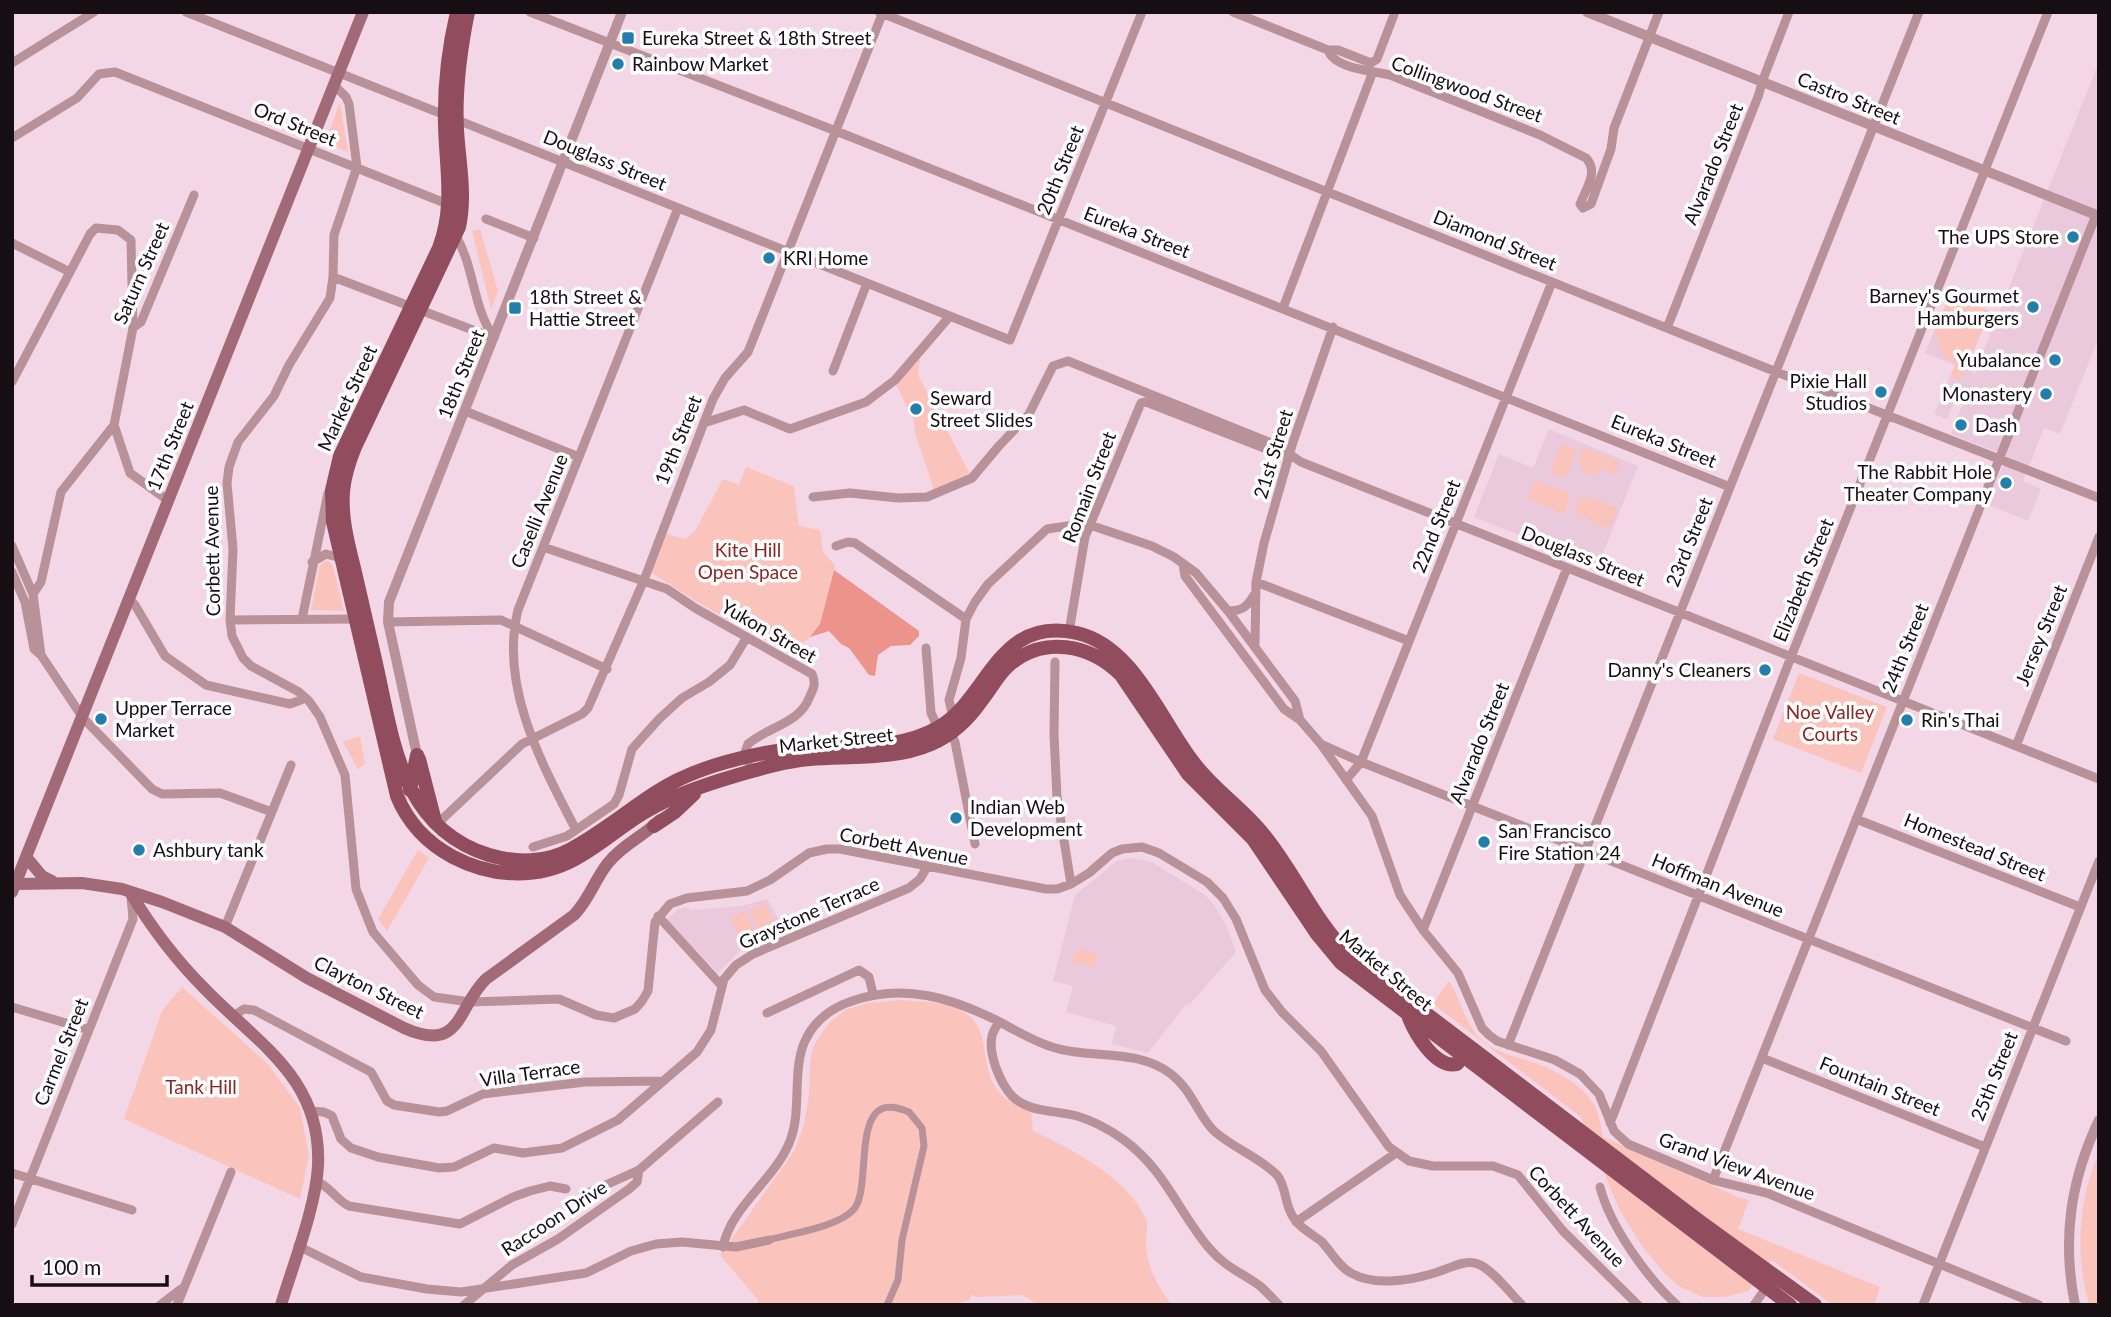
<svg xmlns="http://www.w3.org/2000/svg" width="2111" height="1317" viewBox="0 0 2111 1317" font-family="Lato,sans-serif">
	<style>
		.built { fill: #ebc9dc }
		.green { fill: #fac4bd }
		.forest { fill: #ec938b }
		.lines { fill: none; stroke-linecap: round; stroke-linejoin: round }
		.pedestrian { stroke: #b89199; stroke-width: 7 }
		.minor { stroke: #b89199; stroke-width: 9 }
		.tertiary { stroke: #b89199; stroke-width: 10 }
		.secondary { stroke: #a26a77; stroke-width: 12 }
		.primary { stroke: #914d5e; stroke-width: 14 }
		.poi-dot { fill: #237eac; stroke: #fff; stroke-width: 2.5 }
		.labels { text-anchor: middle; stroke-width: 7; stroke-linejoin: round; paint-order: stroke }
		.poi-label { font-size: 19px; fill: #170e14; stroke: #fff; text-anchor: start }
		.street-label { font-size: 19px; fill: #170e14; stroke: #fff }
		.park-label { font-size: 19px; fill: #8c2523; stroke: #fff }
	</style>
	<rect width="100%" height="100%" fill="#f3d7e7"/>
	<path class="built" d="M2099 62V337L2060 434 2044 428 2023 481 2041 489 2028 521 1987 504 2007 456 1951 434 1963 403 1955 401 1947 419 1934 414 1955 365 1925 353 1950 294 1990 311 1971 359 1977 362 1972 374 1974 375Z
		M1549 429 1638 466 1598 566 1474 517 1499 454 1533 468Z
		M1130 858 1150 861 1205 895 1214 905 1226 925 1236 952 1189 1005 1186 1004 1148 1053 1112 1044 1116 1026 1066 1012 1073 986 1053 981 1075 895 1117 861Z
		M767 899 785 931 741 950 718 973 666 920 678 909 687 907 691 910 741 906Z"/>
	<path class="green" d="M340 102 348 152 325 142Z
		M480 229 498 291 491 309 472 231Z
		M1950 294 1990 311 1961 380 1951 376 1956 363 1943 357 1945 352 1939 349V339L1933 336Z
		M917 357 920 360 918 375 972 478 936 495 916 436 913 418 894 381Z
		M1561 443 1577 450 1566 478 1550 472Z
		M1585 448 1620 462 1615 474 1600 468 1597 476 1584 472 1578 462 1580 454Z
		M746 467 794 486 799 526 820 530 823 552 835 565 820 624 810 637 789 653 699 603 652 573 651 568 664 533 685 539 695 531 723 479 739 485Z
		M1535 480 1571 494 1564 514 1527 499Z
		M1579 497 1585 499 1589 497 1616 507 1617 511 1612 524 1603 528 1596 525V523L1575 512Z
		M328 561 333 566 344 611 311 610 320 565 323 562Z
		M1799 673 1887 707 1861 773 1773 739Z
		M360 736 365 764 358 769 343 742Z
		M418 850 429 858 387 931 378 919Z
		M765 903 774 922 759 930 749 911Z
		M745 911 755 931 740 939 730 919Z
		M1078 949 1098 953 1095 967 1071 962Z
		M1449 981C1462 1000 1465 1027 1484 1042 1495 1051 1510 1055 1523 1059 1549 1067 1587 1084 1597 1111 1600 1119 1601 1129 1603 1137L1740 1198 1749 1200 1738 1229 1880 1287 1874 1305H1833L1772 1260 1749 1291 1724 1297H1703L1680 1287 1665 1274 1641 1245 1619 1209 1581 1117 1433 1004Z
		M182 987 268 1064 300 1108 309 1155 300 1199 124 1119 162 1011Z
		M901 1000C923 1002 945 1001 965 1013 1001 1034 965 1092 1031 1110L1033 1131C1070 1148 1130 1179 1146 1220 1149 1227 1145 1238 1146 1246 1148 1269 1158 1287 1172 1305H1039L1022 1295 977 1297 972 1295 969 1300 952 1305H758V1300L720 1255 795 1150 804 1124 809 1095 810 1063 813 1047 821 1034 829 1023 845 1010 868 1003Z
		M2099 1152V1305H2089C2075 1254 2078 1201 2099 1152Z"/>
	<path class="forest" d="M834 570 919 631V636L910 645 891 646 878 655 875 676 869 675 849 648 841 644 829 631 810 637 820 624Z"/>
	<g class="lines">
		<path class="pedestrian" d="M769 1240C792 1233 839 1227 854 1209 874 1185 847 1084 909 1112L922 1128 924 1146 902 1240 898 1280 887 1305"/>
		<path class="minor" d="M186 12 1010 340 1142 12
			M530 12 836 131 1730 487
			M879 12 1764 367 2099 498
			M1233 12 1328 50H1338L1371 63 1377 59 1395 12
			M1328 50C1334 69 1374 71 1390 75L1540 135 1586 158C1599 171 1586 189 1580 204L1583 208 1591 204 1611 149 1614 128 1659 12
			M12 63 94 12
			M334 85 346 97 349 104 357 167 334 235 333 277 330 298 289 365 274 396 238 442 229 467 227 483 233 549 230 620 232 636 243 658 251 666 299 692 309 701 320 717 345 775 356 889 373 932 418 985 434 997 470 1002 559 999 596 1015 614 1018 635 1009 642 1001 648 991 655 922 670 904 687 898 747 891 770 880 809 853 827 849H840L1046 889H1057L1071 884 1089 873 1112 853 1122 849 1142 847 1159 853 1207 882 1223 898 1236 919 1265 990 1282 1012 1321 1051 1389 1147 1409 1161 1433 1166H1493L1518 1175 1563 1231 1638 1305
			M12 138 77 98 99 74 115 72 450 205
			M486 219 534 238
			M456 236C475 269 472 305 494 338
			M12 243 70 272
			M333 277 494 338
			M1283 308 1372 74
			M1667 328 1759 94 1762 82 1789 12
			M833 371 867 283
			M12 382 90 234 96 228 118 230 131 240 133 328
			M465 411 579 457
			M704 423 744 410 790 429 866 402 895 380 950 316
			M114 425 130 473 169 501
			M813 497 850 493 898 498 927 497 972 478 998 447 1029 414 1053 366 1068 361 1276 445 1301 462 2099 779
			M12 546 33 594 41 655
			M836 546 848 542 855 543 966 619
			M543 547 667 589 695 608 812 674C816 683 814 688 810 696 800 724 769 726 748 744L745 752 748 762
			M312 562 326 554 341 558
			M1183 564 1185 576 1284 709 1300 720 1320 743 1372 816 1400 895 1423 930 1458 973 1482 1028 1489 1035 1497 1041 1555 1060 1580 1074 1599 1094 1614 1131 1628 1144 1713 1180 1767 1193 2039 1305
			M12 572 25 602 34 649 41 655 83 718 152 789 162 794 220 793 272 812
			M1256 582 1409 641
			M33 594 41 582 61 492 114 425 133 328 141 322 194 195
			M129 599 135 605 165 656 206 685 290 704 306 698
			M1228 611C1242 611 1247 607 1254 595
			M302 619 328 493
			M230 620 360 619
			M388 622 501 620 607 669
			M1069 632 1085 537 1141 403 1146 402 1274 452 1288 455
			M1255 645 1256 582 1264 543 1293 442 1333 327
			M926 648 931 713 938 728
			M1055 662 1054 735 1057 797 1071 884
			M953 717 949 700 961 658 966 619 975 602 988 584 1047 529 1074 525H1090L1152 546 1174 557 1196 573 1228 611 1295 701 1300 720
			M951 733 955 742 975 844
			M1321 744 1361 762 2066 1041
			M2016 746 2099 537
			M1346 780 1361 762 1552 282
			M1856 819 2080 907
			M436 825 522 744 582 714 588 708 644 580 713 399 725 378 748 352 883 12
			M576 830C542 764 499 687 518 610L678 208
			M533 847 567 836 614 804 619 795 632 749 659 719 682 698 709 682 730 665 747 637
			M658 916 721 985
			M225 927 291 765
			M1423 930 1567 568
			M12 1007 89 1030
			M767 1013 859 970 869 977 873 994
			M233 1016 244 1009 254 1010 371 1072 387 1101 394 1105 439 1112 447 1111 483 1094 585 1082 662 1081
			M999 1022C996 1027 993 1031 992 1036 988 1054 1000 1083 1012 1096 1029 1113 1055 1110 1077 1116 1094 1121 1110 1130 1124 1140 1165 1170 1178 1211 1209 1248 1226 1268 1241 1272 1260 1286 1267 1292 1273 1299 1279 1305
			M1508 1045 1919 12
			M1762 1058 1985 1147
			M310 1111 324 1112 332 1116 341 1139 351 1148 378 1157 439 1168 454 1167 494 1148 523 1153 562 1148 618 1120 697 1052 711 1030 724 979 736 965 753 954 909 888 920 879 927 867
			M1610 1123 1791 657 2048 12
			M12 1173 132 1210
			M1713 1180 2096 215
			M316 1181C331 1187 336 1200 349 1206L460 1224 513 1197 530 1191 550 1186 566 1189
			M1600 1187C1610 1226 1647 1278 1677 1305
			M590 1192 639 1170 718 1102
			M1296 1222 1396 1153
			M12 1224 133 919 131 897
			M298 1246 361 1277 427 1289 461 1292 586 1273 631 1251 656 1244 682 1242 736 1247 769 1240
			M723 1247C731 1206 775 1180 790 1141 802 1110 792 1074 804 1043 813 1022 831 1008 852 1001 905 983 952 998 1000 1022 1016 1031 1032 1040 1049 1046 1089 1060 1135 1047 1171 1074 1193 1091 1198 1116 1214 1131 1233 1148 1259 1157 1277 1175 1285 1184 1285 1201 1290 1211 1296 1226 1309 1232 1321 1241 1331 1251 1338 1266 1351 1273 1373 1286 1408 1281 1431 1274 1446 1271 1464 1258 1478 1264 1492 1269 1511 1294 1522 1305
			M160 1305 181 1289
			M177 1305 231 1172
			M464 1305 512 1265 558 1239 629 1189 637 1182 639 1170
			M1754 1305 1768 1285
			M1923 1305 2099 861"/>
		<path class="tertiary" d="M1587 12 2099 216
			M417 755 388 622 389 602 622 12
			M2075 1305C2062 1240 2070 1181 2099 1120"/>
		<path class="secondary" d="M27 858 42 876 52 881
			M16 884 82 883 122 889 162 902 225 927 307 978 404 1028C462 1054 457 1007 486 979L574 915C589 900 595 879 608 863 623 844 644 836 660 820
			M12 892 363 12
			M130 892C151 927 176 960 205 989 258 1044 322 1078 318 1166 316 1206 293 1265 281 1305"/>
		<path class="primary" d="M457 12C448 50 444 87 445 125 446 168 455 206 439 248L340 456 332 490 333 522 397 796C408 823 427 843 453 857 491 877 536 880 575 859 600 846 621 826 645 812 673 795 707 784 738 775 762 768 786 761 810 759 850 756 894 760 931 744 952 735 969 719 982 700 991 689 997 676 1008 666 1043 635 1090 644 1121 675L1188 774 1253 839 1317 934 1341 963 1790 1305
			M468 12C460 51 455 91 457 130 459 163 466 195 459 227L355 447C349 462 344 476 343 492 341 518 348 544 354 568 361 599 368 629 375 659 393 737 399 827 489 855 516 863 546 863 571 849 601 833 627 811 655 793 676 779 701 769 726 762 751 755 776 750 802 748 846 745 899 751 939 727 989 698 997 615 1077 633 1134 646 1161 721 1194 763 1214 790 1243 808 1264 835 1295 873 1314 920 1349 955L1698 1220 1815 1305
			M419 759 435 821
			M410 790 417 755
			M654 826 675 812 694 794
			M1409 1018C1416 1035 1436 1069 1457 1064L1467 1051"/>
	</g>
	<g class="poi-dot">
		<rect x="621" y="31" width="14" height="14" rx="3.5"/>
		<circle cx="618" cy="64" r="7"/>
		<circle cx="2073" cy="237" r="7"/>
		<circle cx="769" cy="258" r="7"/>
		<circle cx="2033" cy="307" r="7"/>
		<rect x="508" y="301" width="14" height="14" rx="3.5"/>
		<circle cx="2055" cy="360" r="7"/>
		<circle cx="1881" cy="392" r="7"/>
		<circle cx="2046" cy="394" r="7"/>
		<circle cx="916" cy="409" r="7"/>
		<circle cx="1961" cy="425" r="7"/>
		<circle cx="2006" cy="483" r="7"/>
		<circle cx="1765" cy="670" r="7"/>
		<circle cx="101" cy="719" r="7"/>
		<circle cx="1907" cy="720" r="7"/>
		<circle cx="956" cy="818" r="7"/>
		<circle cx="1484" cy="842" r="7"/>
		<circle cx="139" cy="850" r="7"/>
	</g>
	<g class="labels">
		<g class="poi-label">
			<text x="642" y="45">Eureka Street &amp; 18th Street</text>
			<text x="632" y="71">Rainbow Market</text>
			<text x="2059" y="244" text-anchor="end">The UPS Store</text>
			<text x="783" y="265">KRI Home</text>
			<text x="2019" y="303" text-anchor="end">Barney's Gourmet<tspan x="2019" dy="22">Hamburgers</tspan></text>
			<text x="529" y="304">18th Street &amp;<tspan x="529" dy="22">Hattie Street</tspan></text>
			<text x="2041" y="367" text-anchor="end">Yubalance</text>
			<text x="1867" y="388" text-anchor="end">Pixie Hall<tspan x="1867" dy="22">Studios</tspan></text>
			<text x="2032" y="401" text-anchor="end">Monastery</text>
			<text x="930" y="405">Seward<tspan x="930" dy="22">Street Slides</tspan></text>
			<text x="1975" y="432">Dash</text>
			<text x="1992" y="479" text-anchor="end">The Rabbit Hole<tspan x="1992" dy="22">Theater Company</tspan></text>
			<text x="1751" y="677" text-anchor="end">Danny's Cleaners</text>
			<text x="115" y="715">Upper Terrace<tspan x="115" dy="22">Market</tspan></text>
			<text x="1921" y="727">Rin's Thai</text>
			<text x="970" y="814">Indian Web<tspan x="970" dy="22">Development</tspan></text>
			<text x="1498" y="838">San Francisco<tspan x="1498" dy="22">Fire Station 24</tspan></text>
			<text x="153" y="857">Ashbury tank</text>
		</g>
		<g class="street-label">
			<text transform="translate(1467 89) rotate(20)" y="7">Collingwood Street</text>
			<text transform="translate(1849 98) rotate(22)" y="7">Castro Street</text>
			<text transform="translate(295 124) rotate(22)" y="7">Ord Street</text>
			<text transform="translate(605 160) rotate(22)" y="7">Douglass Street</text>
			<text transform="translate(1713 164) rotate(-68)" y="7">Alvarado Street</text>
			<text transform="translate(1060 170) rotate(-68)" y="7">20th Street</text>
			<text transform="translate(1137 232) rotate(21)" y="7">Eureka Street</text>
			<text transform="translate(1495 240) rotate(22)" y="7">Diamond Street</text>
			<text transform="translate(141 273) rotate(-66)" y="7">Saturn Street</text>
			<text transform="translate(461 374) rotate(-68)" y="7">18th Street</text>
			<text transform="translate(347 398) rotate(-65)" y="7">Market Street</text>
			<text transform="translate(678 440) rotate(-68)" y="7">19th Street</text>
			<text transform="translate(1664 441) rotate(22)" y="7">Eureka Street</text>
			<text transform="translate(170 446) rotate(-68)" y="7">17th Street</text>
			<text transform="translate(1273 454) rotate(-73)" y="7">21st Street</text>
			<text transform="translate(1089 487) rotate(-69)" y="7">Romain Street</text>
			<text transform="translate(539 511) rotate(-68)" y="7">Caselli Avenue</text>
			<text transform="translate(1436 526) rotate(-68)" y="7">22nd Street</text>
			<text transform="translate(1689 542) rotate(-68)" y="7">23rd Street</text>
			<text transform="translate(212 551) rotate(-91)" y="7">Corbett Avenue</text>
			<text transform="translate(1583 556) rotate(22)" y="7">Douglass Street</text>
			<text transform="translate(1803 580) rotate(-68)" y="7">Elizabeth Street</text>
			<text transform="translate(769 631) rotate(30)" y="7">Yukon Street</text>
			<text transform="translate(2041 635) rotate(-68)" y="7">Jersey Street</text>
			<text transform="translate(1905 648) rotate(-68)" y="7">24th Street</text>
			<text transform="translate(836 740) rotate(-6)" y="7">Market Street</text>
			<text transform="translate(1479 743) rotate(-68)" y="7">Alvarado Street</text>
			<text transform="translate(904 846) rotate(11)" y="7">Corbett Avenue</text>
			<text transform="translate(1975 847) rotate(22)" y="7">Homestead Street</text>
			<text transform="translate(1718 885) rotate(22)" y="7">Hoffman Avenue</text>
			<text transform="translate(809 913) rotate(-24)" y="7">Graystone Terrace</text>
			<text transform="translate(1386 970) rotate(40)" y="7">Market Street</text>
			<text transform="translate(369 987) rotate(26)" y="7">Clayton Street</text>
			<text transform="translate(61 1052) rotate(-68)" y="7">Carmel Street</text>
			<text transform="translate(530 1073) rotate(-8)" y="7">Villa Terrace</text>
			<text transform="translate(1994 1076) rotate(-68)" y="7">25th Street</text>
			<text transform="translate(1880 1086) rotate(22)" y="7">Fountain Street</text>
			<text transform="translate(1737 1166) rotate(20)" y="7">Grand View Avenue</text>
			<text transform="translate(1577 1216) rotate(47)" y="7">Corbett Avenue</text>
			<text transform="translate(554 1218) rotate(-33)" y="7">Raccoon Drive</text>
		</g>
		<g class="park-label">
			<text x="748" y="557">Kite Hill<tspan x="748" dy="22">Open Space</tspan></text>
			<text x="1830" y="719">Noe Valley<tspan x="1830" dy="22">Courts</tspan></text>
			<text x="201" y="1094">Tank Hill</text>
		</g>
	</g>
	<rect width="2111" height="1317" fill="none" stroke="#170e14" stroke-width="28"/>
	<path d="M32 1275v10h135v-10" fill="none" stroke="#170e14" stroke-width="3.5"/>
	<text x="42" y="1275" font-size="21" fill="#170e14" stroke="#ffffff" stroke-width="5" paint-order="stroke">100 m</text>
</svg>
